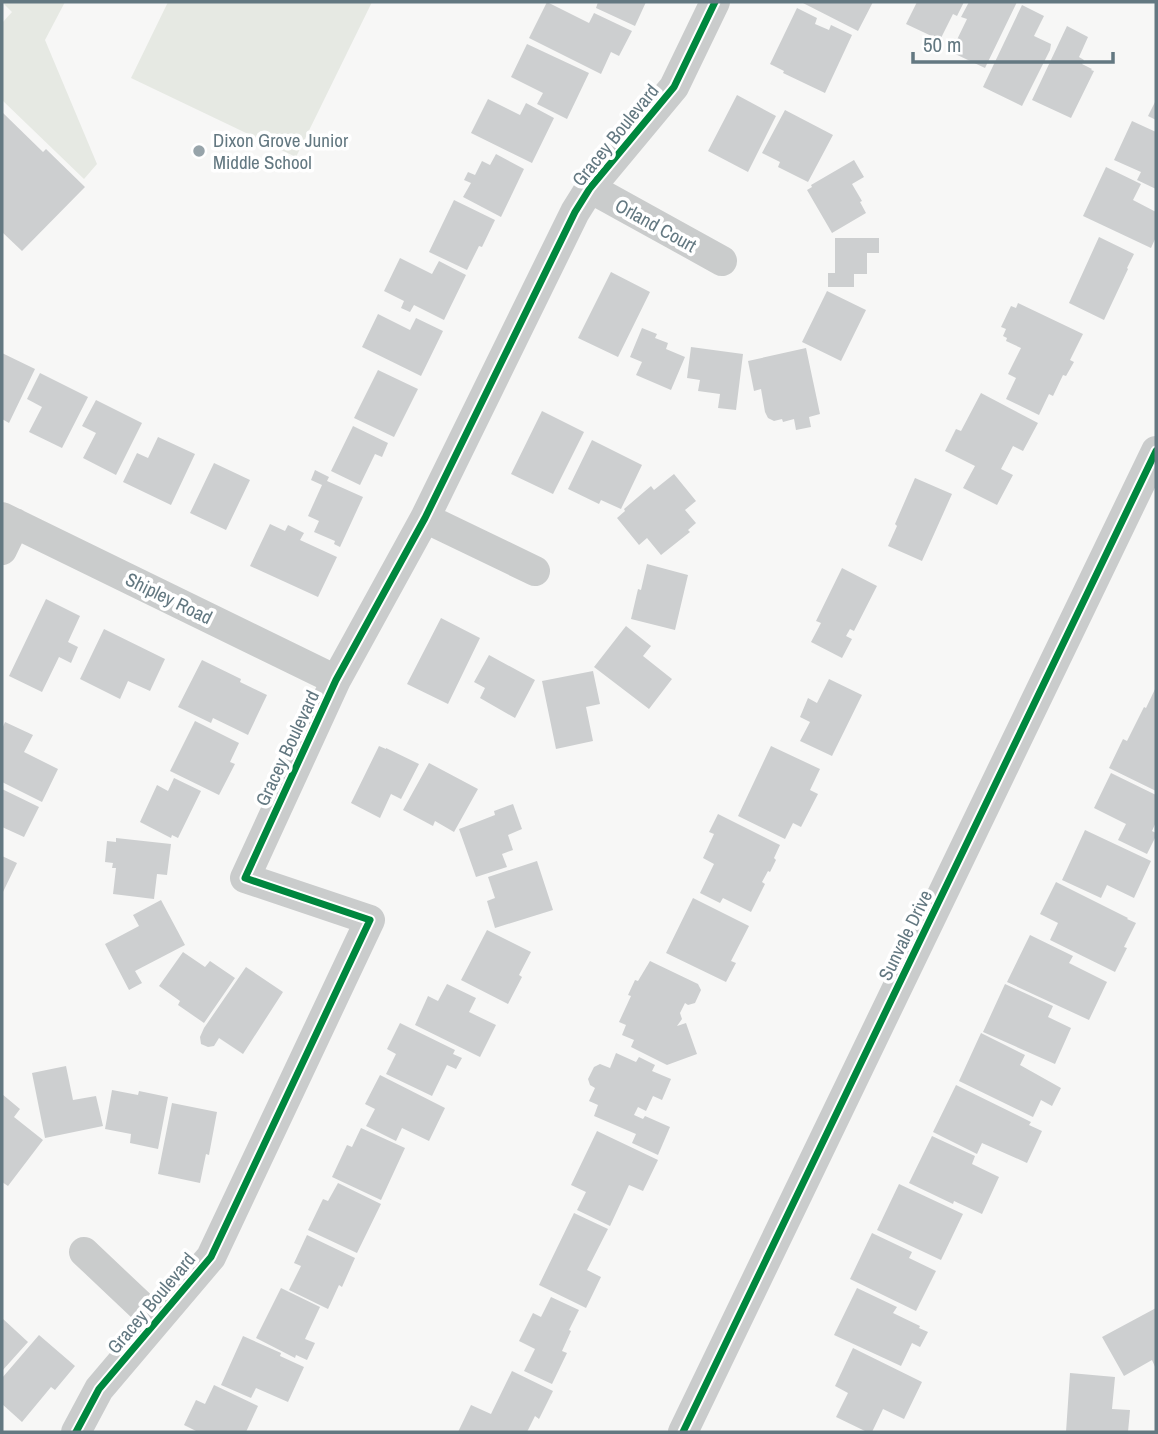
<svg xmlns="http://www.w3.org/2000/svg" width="1158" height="1434" viewBox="0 0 1158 1434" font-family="'Archivo Narrow',sans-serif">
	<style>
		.green { fill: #e6e9e3 }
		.building { fill: #cdcfd0 }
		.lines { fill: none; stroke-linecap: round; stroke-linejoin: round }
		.minor { stroke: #cacccc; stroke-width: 30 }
		.cycleway-casing { stroke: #fff; stroke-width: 11 }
		.cycleway { stroke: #00873e; stroke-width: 7 }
		.poi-dot { fill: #97a4aa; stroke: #fff; stroke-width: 2.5 }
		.labels { text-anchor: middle; stroke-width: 7; stroke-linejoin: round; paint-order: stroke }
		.street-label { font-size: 19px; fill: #637881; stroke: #fff }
		.poi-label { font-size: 19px; fill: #637881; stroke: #fff; text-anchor: start }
	</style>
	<rect width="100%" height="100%" fill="#f7f7f6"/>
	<path class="green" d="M2 2H65L45 40 97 164 84 179 2 100V23L12 12Z
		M168 2H372L296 157 131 78Z"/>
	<path class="building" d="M547 2 589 23 594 13 632 31 619 56 611 52 601 74 529 38Z
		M598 2H646L635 26 596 8Z
		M801 2H873L858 31Z
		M917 2H964L957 16 953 14 940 40 906 24Z
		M969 2H1017L985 68 951 52 967 19 961 17Z
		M1022 5 1044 16 1034 36 1051 44 1050 50 1022 106 983 87Z
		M797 8 817 18 815 24 829 30 831 25 852 35 825 93 783 73 784 71 770 64Z
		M1067 26 1088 37 1079 57 1084 60 1082 64 1092 69 1091 70 1094 71 1071 118 1032 100Z
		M527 44 589 73 567 119 537 104 543 93 511 77Z
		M737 95 776 116 748 172 708 151Z
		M488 99 520 115 526 103 554 118 532 163 471 133Z
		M1156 100V120L1148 116Z
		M785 110 833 135 808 182 778 167 780 162 762 153Z
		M2 112 43 152 46 149 85 187 22 251 2 232Z
		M1132 121 1156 132V189L1137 180 1141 172 1114 160Z
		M496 154 524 169 501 217 463 197 471 183 464 180 468 172 475 175 482 161 490 165Z
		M854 160 864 177 852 184 862 201 860 202 866 213 832 233 807 190 812 187 811 185Z
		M1106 167 1141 184 1133 200 1156 212V237L1151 248 1083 216Z
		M454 200 495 220 482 247 479 246 467 270 429 252Z
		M1099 237 1134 254 1127 268 1128 269 1104 320 1069 303Z
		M835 238H879V253H867V274H854V287H828V273H835Z
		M400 258 432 274 439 261 466 275 444 320 414 305 410 312 401 308 404 301 384 291Z
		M611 272 650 292 618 357 578 338Z
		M827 291 866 310 841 361 802 342Z
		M1018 303 1083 334 1070 360 1074 362 1066 376 1063 375 1053 396 1049 394 1039 415 1006 399 1016 378 1008 374 1021 348 1006 341 1007 338 1003 336 1006 329 1001 327 1011 306 1016 308Z
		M378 314 410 330 416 318 443 331 421 376 362 347Z
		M642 328 657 334 655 338 668 343 666 349 685 357 671 390 636 375 642 362 630 357Z
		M691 347 743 354 736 410 718 408 720 394 698 391 700 380 687 378Z
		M806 348 820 414 809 417 811 427 796 430 794 419 783 422 782 419 774 421 768 418 765 412 761 389 754 391 748 361Z
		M2 353 35 369 9 423 2 419Z
		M378 370 418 389 394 437 354 418Z
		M40 373 88 397 62 448 29 432 42 407 27 399Z
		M981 393 1038 423 1023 451 1013 446 1001 469 1013 475 997 505 963 488 975 466 945 451 956 429 961 431Z
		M96 400 142 423 116 475 83 458 96 433 82 426Z
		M542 411 584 432 553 494 511 474Z
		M353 426 388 443 382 457 375 454 360 485 331 471Z
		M158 437 195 454 171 505 123 482 137 453 148 458Z
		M592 440 642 465 621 509 601 500 599 504 568 489Z
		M214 463 250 480 226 530 190 513Z
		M315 470 329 477 327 481 363 497 340 547 334 544 335 541 314 532 319 521 308 516 322 485 311 480Z
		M674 474 696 501 685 510 696 523 688 530 690 532 661 555 647 538 639 545 617 518 625 511 624 509 651 486 654 490Z
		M915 478 952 494 922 561 888 546 897 526 895 524Z
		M270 524 285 531 288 525 304 533 300 540 337 557 318 597 250 566Z
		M647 564 688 575 675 630 631 619 638 589 641 590Z
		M842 568 877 586 854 631 850 629 846 636 852 639 842 658 811 642 821 623 816 621Z
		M46 599 80 616 68 642 78 647 71 663 59 657 42 692 9 676Z
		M441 618 480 638 448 704 407 684Z
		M626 626 651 646 643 656 672 679 649 709 594 667Z
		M104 629 165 659 150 691 128 681 120 699 80 679Z
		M489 655 535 680 515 718 480 698 485 688 474 682Z
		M202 660 241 679 240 682 267 695 248 735 213 718 211 723 178 707Z
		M593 671 600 704 586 707 593 741 556 749 542 681Z
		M829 679 862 695 832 756 800 741 810 722 800 717 808 698 817 703Z
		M1156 687V791L1109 768 1123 739 1127 741 1144 707 1146 708Z
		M195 721 239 743 230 762 235 764 219 795 170 771Z
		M5 722 33 735 24 752 58 769 42 802 2 782V729Z
		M379 746 386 749V748L419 764 401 799 391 794 380 818 351 803Z
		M771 746 820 769 810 790 818 794 801 827 793 823 785 839 738 816Z
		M429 763 478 789 454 832 435 821 433 826 403 810Z
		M1111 773 1156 795V822L1152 831 1156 833V836L1147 854 1118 840 1126 824 1094 808Z
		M174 778 201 791 178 838 172 835 171 838 140 822 157 785 168 791Z
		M2 789 39 807 24 837 2 827Z
		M513 804 522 829 508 835 513 850 502 854 507 867 476 877 459 829 495 815 494 811Z
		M718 814 780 845 774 858 776 860 770 872 768 871 762 882 765 884 751 912 723 898 720 903 700 893 714 864 703 858 714 834 709 832Z
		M1085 830 1151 861 1134 898 1107 885 1101 898 1062 880Z
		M116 838 171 844 167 875 157 874 154 899 113 894 116 868H112L113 863 105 862 107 841 116 842Z
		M2 856 17 863 2 894Z
		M537 861 553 910 495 928 487 901 495 898 488 877Z
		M1056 882 1128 918 1127 919 1136 923 1124 947 1127 948 1115 972 1050 940 1058 923 1040 914Z
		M693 898 749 926 731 961 736 963 726 982 666 953Z
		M161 900 185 945 135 971 142 983 129 990 105 944 139 926 133 915Z
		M487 930 531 952 519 975 522 977 508 1004 461 980Z
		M1030 935 1073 956 1069 963 1107 982 1089 1020 1007 982Z
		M183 952 205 967 210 961 235 978 204 1023 178 1005 180 1001 159 986Z
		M650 961 698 984 701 990 695 1003 688 1005 685 1003 680 1013 682 1019 677 1026 686 1023 697 1054 667 1065 631 1047 634 1040 622 1035 626 1025 619 1022 631 996 628 995 635 980 638 981Z
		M246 967 283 992 243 1054 219 1038 214 1046 208 1047 201 1044 200 1037 204 1028Z
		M447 984 476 998 469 1012 496 1025 480 1057 415 1025 428 996 438 1001Z
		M1005 984 1053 1006 1048 1017 1071 1028 1055 1064 983 1032Z
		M400 1023 455 1050 453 1054 462 1058 456 1069 447 1065 432 1096 386 1074 396 1054 387 1049Z
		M981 1033 1025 1055 1020 1065 1061 1088 1052 1106 1041 1100 1033 1117 959 1081Z
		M616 1053 636 1062 639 1057 655 1065 652 1071 671 1079 662 1100 653 1096 646 1111 638 1107 634 1115 643 1119 645 1116 670 1127 658 1155 632 1143 636 1134 594 1116 598 1105 589 1101 595 1088 590 1085 588 1079 594 1067 600 1064 610 1068Z
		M66 1066 73 1100 96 1096 103 1126 45 1138 32 1073Z
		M380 1075 445 1108 429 1141 402 1128 396 1141 366 1126 375 1109 365 1104Z
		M956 1085 1031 1122 1029 1125 1042 1131 1027 1163 982 1143 977 1154 933 1132Z
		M112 1090 138 1095 139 1091 168 1097 158 1149 130 1143 131 1134 105 1129Z
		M2 1094 20 1109 14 1117 43 1140 8 1186 2 1182Z
		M172 1103 217 1112 209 1155 206 1154 200 1183 158 1174Z
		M361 1128 405 1148 381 1200 332 1177 347 1145 352 1147Z
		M597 1131 658 1160 643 1191 629 1185 610 1226 577 1210 586 1192 571 1185Z
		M932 1136 975 1156 972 1164 999 1177 982 1214 954 1201 953 1204 909 1183Z
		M338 1183 381 1204 357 1253 308 1230 323 1199 328 1201Z
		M899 1184 963 1214 941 1260 877 1230Z
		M574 1213 608 1229 587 1270 601 1277 586 1308 539 1285Z
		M872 1233 912 1252 909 1258 936 1271 916 1311 850 1279Z
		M307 1235 355 1258 342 1287 339 1285 328 1309 289 1290 301 1266 294 1263Z
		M281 1288 320 1307 305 1339 315 1343 307 1360 296 1355 295 1358 256 1338Z
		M857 1288 897 1307 893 1313 920 1326 919 1328 928 1332 920 1347 912 1343 901 1366 834 1335Z
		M551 1297 579 1310 569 1330 571 1331 562 1351 567 1353 552 1384 524 1371 535 1349 519 1341 533 1313 541 1317Z
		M1156 1308V1369L1152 1360 1124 1376 1102 1337Z
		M2 1318 28 1342 2 1371Z
		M39 1335 75 1366 55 1390 51 1387 22 1422 2 1404V1378Z
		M243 1336 281 1353 280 1356 304 1367 288 1402 256 1388 251 1398 221 1385Z
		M853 1348 922 1382 904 1419 883 1409 872 1432H867L836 1417 848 1393 835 1386Z
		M512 1371 553 1391 539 1419 535 1416 527 1432H458L471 1405 491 1414Z
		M1070 1373 1115 1377 1112 1409 1130 1410 1128 1432H1066Z
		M214 1385 258 1406 246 1432H198L184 1425 196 1400 205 1404Z"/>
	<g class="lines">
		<path class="minor" d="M590 188 722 261
			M2 517 336 680
			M425 518 535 571
			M2 550 15 523
			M84 1252 156 1320
			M76 1432 99 1389 211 1257 370 920 245 878 336 680 425 518 575 212 590 188 674 87 715 2
			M683 1432 1156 451"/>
		<defs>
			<path id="cycleway" d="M76 1432 99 1389 211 1257 370 920 245 878 336 680 425 518 575 212 590 188 674 87 715 2
				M683 1432 1156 451"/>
		</defs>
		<use href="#cycleway" class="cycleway-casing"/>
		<use href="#cycleway" class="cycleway"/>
	</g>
	<circle class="poi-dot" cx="199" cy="151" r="7"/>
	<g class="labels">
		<g class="street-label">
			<text transform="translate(615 135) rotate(-51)" y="7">Gracey Boulevard</text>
			<text transform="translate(656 225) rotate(29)" y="7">Orland Court</text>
			<text transform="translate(169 598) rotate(26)" y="7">Shipley Road</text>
			<text transform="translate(287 748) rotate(-65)" y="7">Gracey Boulevard</text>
			<text transform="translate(905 935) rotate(-64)" y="7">Sunvale Drive</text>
			<text transform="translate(151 1303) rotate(-50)" y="7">Gracey Boulevard</text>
		</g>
		<g class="poi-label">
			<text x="213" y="147">Dixon Grove Junior<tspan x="213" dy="22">Middle School</tspan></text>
		</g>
	</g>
	<rect width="1158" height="1434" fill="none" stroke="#637881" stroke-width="7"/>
	<path d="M913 52v10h200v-10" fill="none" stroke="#637881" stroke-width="3.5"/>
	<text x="923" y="52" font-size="21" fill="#637881" stroke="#ffffff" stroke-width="5" paint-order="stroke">50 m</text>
</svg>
